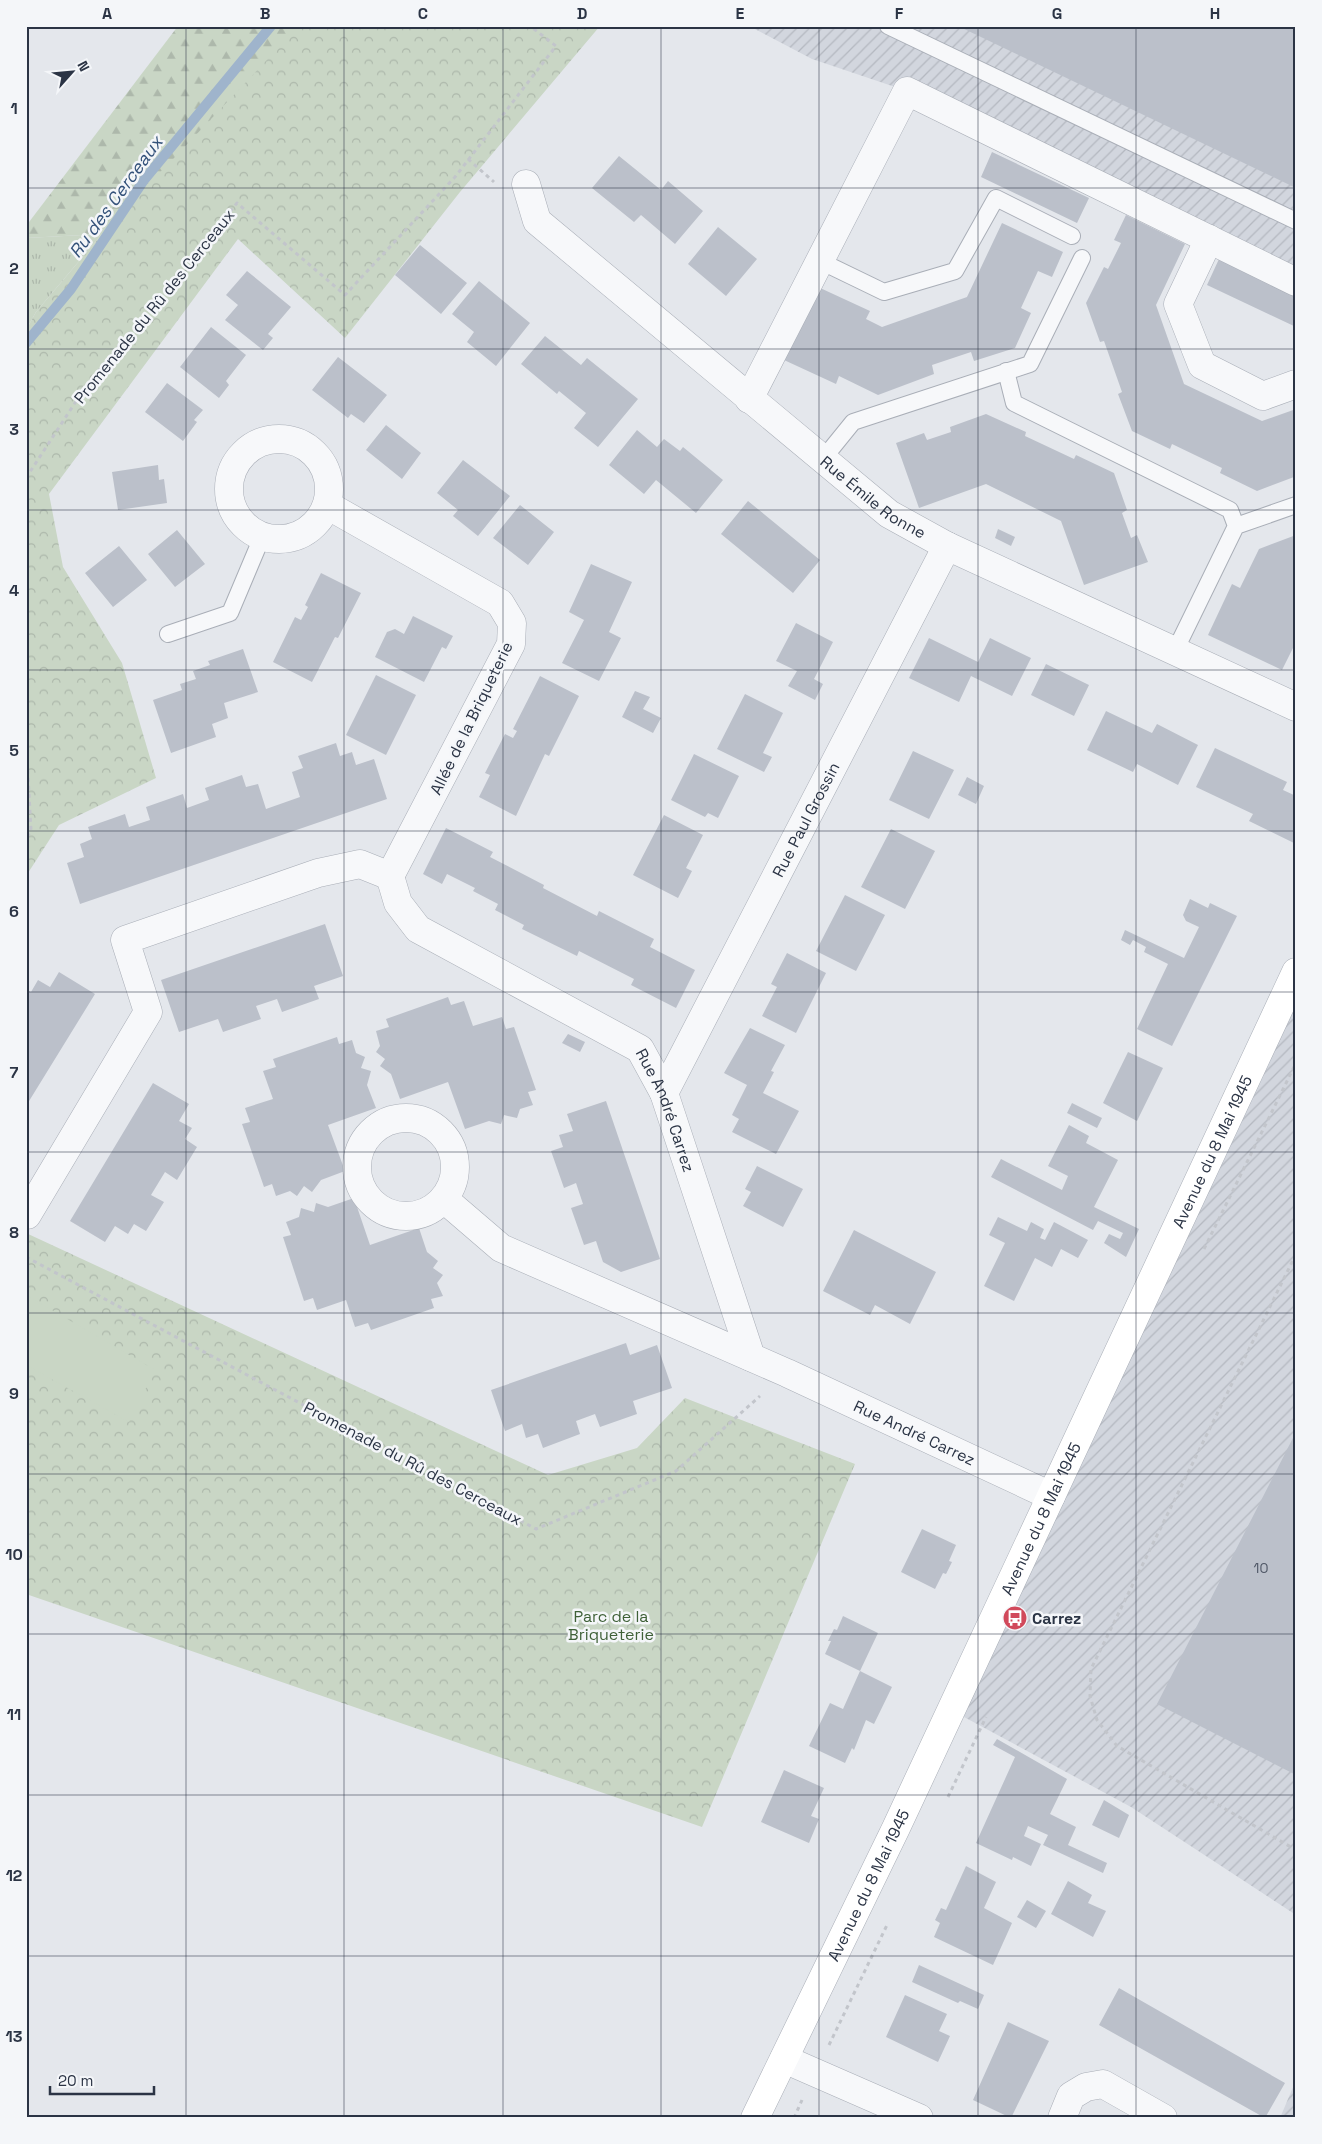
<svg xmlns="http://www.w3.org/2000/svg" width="1322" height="2144" viewBox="0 0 1322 2144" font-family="'Space Grotesk',sans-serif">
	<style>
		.industrial { fill: url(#industrial-furrows) }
		.grass { fill: url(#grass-tufts) }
		.forest { fill: url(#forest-firs) }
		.park { fill: url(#park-crowns) }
		.pitch { fill: #c9d6c5 }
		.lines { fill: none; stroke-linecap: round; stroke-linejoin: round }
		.stream { stroke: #9fb4cc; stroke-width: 10 }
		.building { fill: #bbc0ca }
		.lane-casing { stroke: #a9aeb7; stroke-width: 18 }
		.street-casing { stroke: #a9aeb7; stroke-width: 29 }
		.secondary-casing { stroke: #a9aeb7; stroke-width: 29 }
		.path { stroke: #c2c5cb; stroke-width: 3; stroke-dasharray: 4 4; stroke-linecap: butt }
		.lane { stroke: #f7f8fa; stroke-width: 16 }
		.street { stroke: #f7f8fa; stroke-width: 28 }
		.secondary { stroke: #fff; stroke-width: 28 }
		.grid { fill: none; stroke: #2b3445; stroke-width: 1; stroke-opacity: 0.55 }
		.labels { text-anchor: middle; stroke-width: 5; stroke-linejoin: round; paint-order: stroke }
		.number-label { font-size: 14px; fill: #4f5766 }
		.street-label { font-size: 16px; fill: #2b3445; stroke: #f4f6f9 }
		.park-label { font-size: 16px; fill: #3f6138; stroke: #f4f6f9 }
		.poi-label { font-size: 16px; font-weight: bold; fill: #2b3445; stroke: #f4f6f9; text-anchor: start }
		.water-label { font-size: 18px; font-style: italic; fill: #34527a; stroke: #f4f6f9 }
		.neatline { fill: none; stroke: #2b3445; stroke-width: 2 }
		.grid-label { font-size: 16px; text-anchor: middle; font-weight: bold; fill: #2b3445 }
	</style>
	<defs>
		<pattern id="industrial-furrows" width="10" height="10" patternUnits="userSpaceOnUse" patternTransform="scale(1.25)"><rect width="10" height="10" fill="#d2d6de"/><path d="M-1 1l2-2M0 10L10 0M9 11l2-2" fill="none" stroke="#b4b8c0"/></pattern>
		<pattern id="grass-tufts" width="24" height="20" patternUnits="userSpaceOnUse" patternTransform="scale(1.25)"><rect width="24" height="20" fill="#c9d6c5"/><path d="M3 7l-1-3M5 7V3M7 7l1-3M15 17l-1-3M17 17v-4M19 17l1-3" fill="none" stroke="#adb8ab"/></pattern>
		<pattern id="forest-firs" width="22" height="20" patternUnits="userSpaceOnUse" patternTransform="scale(1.25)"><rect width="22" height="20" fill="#c9d6c5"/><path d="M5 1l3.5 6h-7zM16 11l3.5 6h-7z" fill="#adb8ab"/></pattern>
		<pattern id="park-crowns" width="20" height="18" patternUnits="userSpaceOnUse" patternTransform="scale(1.25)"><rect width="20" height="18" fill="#c9d6c5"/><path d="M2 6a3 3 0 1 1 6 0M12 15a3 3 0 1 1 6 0" fill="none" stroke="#adb8ab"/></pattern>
	</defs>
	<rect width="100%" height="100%" fill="#e4e7ec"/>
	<path class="industrial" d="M749 26H1296V282L907 91 812 59Z
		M1296 972V1915L1131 1807 951 1710Z
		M1296 2080V2118H1280Z"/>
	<path class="grass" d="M102 234 36 312 26 330V238Z"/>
	<path class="forest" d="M178 26H424L102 234 26 238V226Z"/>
	<path class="park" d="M299 26H600L460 192 345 338 238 239 49 494 63 567 122 663 156 778 59 825 26 876V330L36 312 102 234Z
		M26 1233 548 1475 637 1448 685 1398 855 1464 702 1827 26 1594Z"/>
	<path class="pitch" d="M26 1295 155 1370 129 1422 26 1365Z"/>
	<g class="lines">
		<path class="stream" d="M26 343 71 289 144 180 271 26"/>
	</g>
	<path class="building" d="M958 26H1296V188Z
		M992 152 1089 198 1077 223 981 177Z
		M619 156 661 190 668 181 703 211 675 244 641 215 634 222 592 188Z
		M1126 215 1185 244 1156 305 1184 384 1262 421 1296 409V472L1293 473 1294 477 1257 491 1220 473 1222 468 1172 444 1170 449 1132 431 1118 394 1122 392 1104 341 1100 342 1086 303 1104 267 1108 269 1121 243 1114 240Z
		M1002 223 1063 252 1052 277 1038 271 1021 308 1031 313 1015 348 974 361 971 352 932 365 934 374 878 395 839 376 836 384 784 360 818 287 870 311 866 319 882 327 967 297Z
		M718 227 757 259 726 296 688 264Z
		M420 245 467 283 441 314 395 275Z
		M1219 259 1296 296V327L1207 285Z
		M247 271 291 307 268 334 273 338 263 350 225 320 238 305 226 295Z
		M479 281 530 323 496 366 467 342 474 332 452 314Z
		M211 327 246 355 226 381 229 385 219 398 180 367Z
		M545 336 581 365 587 358 638 399 598 447 574 428 586 413 559 391 557 394 521 364Z
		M338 357 387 395 364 423 351 414 348 418 312 390Z
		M167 383 203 410 194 420 197 422 183 441 145 412Z
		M986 414 1026 432 1025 436 1074 459 1076 455 1114 473 1127 510 1122 513 1131 538 1137 535 1148 562 1084 585 1061 521 986 484 919 508 896 443 924 433 927 440 951 432 950 427Z
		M386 425 421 453 402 479 366 450Z
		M637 430 657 447 664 439 680 451 683 447 723 480 696 513 656 480 644 494 609 465Z
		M463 460 510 496 478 536 453 516 458 510 437 493Z
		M158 465 159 480 164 479 167 503 118 510 112 472Z
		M748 501 820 560 793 593 721 534Z
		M520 505 554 532 528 565 493 538Z
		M998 529 1015 537 1011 546 995 538Z
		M177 530 205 564 175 587 148 554Z
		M1296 535V642L1282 670 1208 635 1232 584 1240 588 1259 549Z
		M119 546 147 580 113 607 85 573Z
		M591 564 632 582 609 632 621 638 599 681 562 663 584 620 569 612Z
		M321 573 361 593 338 638 335 637 312 682 273 662 295 617 301 620 308 607 305 605Z
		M413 616 453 636 446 649 442 647 424 682 375 657 387 632 395 629 404 634Z
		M796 623 833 642 814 679 823 684 815 700 788 686 797 671 776 661Z
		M929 638 978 662 990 638 1031 658 1012 696 971 676 959 702 909 678Z
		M243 649 258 692 224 703 228 718 212 724 216 737 171 753 153 700 182 690 180 684 196 679 193 671 210 665 208 661Z
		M1046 664 1089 685 1074 716 1031 695Z
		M376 675 416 695 386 755 346 735Z
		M540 676 579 696 549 756 545 754 516 816 479 797 490 775 485 773 505 734 513 738 517 731 513 729Z
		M635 691 650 697 643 709 661 718 653 733 622 717Z
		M745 694 783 713 763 753 772 757 764 772 717 749Z
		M1106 711 1152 733 1157 724 1198 745 1178 785 1137 764 1133 772 1087 750Z
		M336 743 340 756 352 752 356 765 374 759 387 799 80 904 67 863 84 857 80 844 92 839 88 827 125 814 129 827 150 820 146 807 183 794 187 808 209 800 205 788 242 775 246 787 258 784 266 809 300 797 292 772 303 768 298 756Z
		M1215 748 1287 782 1283 790 1296 796V844L1249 821 1253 814 1196 787Z
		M913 751 954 770 929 819 889 800Z
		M694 754 739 776 718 818 708 813 705 817 671 800Z
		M967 777 984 786 976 804 958 795Z
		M664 815 703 835 686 868 692 871 678 898 633 875Z
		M446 828 493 852 490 857 544 885 543 888 597 916 599 911 654 939 650 947 695 970 676 1008 631 985 634 979 579 951 577 956 522 929 524 925 495 910 498 904 473 891 475 888 447 874 442 884 423 874Z
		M891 829 935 851 905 909 861 887Z
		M845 895 885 915 856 971 816 951Z
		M1190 899 1208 908 1210 903 1237 916 1172 1046 1137 1029 1168 964 1144 952 1146 947 1133 940 1130 945 1121 940 1125 930 1184 958 1199 927 1186 921 1183 915Z
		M325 924 343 976 314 986 319 999 282 1012 277 999 256 1006 261 1019 223 1032 218 1019 179 1032 161 980Z
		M787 953 826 973 796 1033 762 1016 777 987 771 984Z
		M59 972 95 994 26 1106V989L31 992 38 980 50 987Z
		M448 997 451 1005 464 1001 473 1026 502 1017 506 1029 514 1027 536 1090 528 1092 533 1105 520 1109 517 1118 504 1115 501 1124 489 1121 465 1129 448 1082 400 1099 391 1074 380 1066 385 1059 376 1052 380 1046 376 1031 389 1027 386 1019Z
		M750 1028 785 1045 771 1071 774 1072 763 1093 799 1111 776 1154 732 1132 739 1119 732 1115 747 1085 724 1073Z
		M568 1034 585 1042 580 1052 562 1043Z
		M337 1037 339 1044 352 1040 356 1053 365 1057 361 1068 371 1071 367 1085 376 1108 328 1125 345 1171 321 1180 312 1192 304 1186 297 1196 290 1191 276 1196 272 1184 264 1187 242 1124 250 1122 245 1108 273 1099 263 1071 276 1067 273 1059Z
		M1128 1052 1163 1068 1137 1121 1103 1103Z
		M153 1083 189 1104 179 1121 192 1128 185 1139 197 1147 177 1180 165 1172 151 1195 164 1202 146 1231 134 1224 128 1234 115 1226 105 1242 70 1221Z
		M606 1101 660 1259 621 1272 603 1262 596 1241 584 1245 571 1208 583 1204 576 1183 564 1188 551 1151 563 1147 559 1135 573 1131 567 1114Z
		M1072 1103 1102 1118 1097 1128 1067 1113Z
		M1069 1125 1089 1136 1086 1143 1118 1160 1094 1207 1139 1229 1126 1257 1104 1243 1109 1234 1120 1239 1123 1233 1098 1221 1093 1230 991 1177 1001 1159 1062 1190 1068 1176 1048 1166Z
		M757 1166 803 1189 783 1227 743 1206 751 1192 745 1189Z
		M354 1198 370 1245 419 1228 427 1252 438 1261 433 1268 443 1275 437 1283 443 1296 431 1299 434 1308 371 1330 368 1323 355 1327 346 1300 317 1310 313 1298 304 1301 283 1237 291 1235 286 1222 299 1217 301 1208 314 1212 316 1203 328 1207Z
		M998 1217 1027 1231 1031 1222 1044 1229 1040 1238 1045 1240 1054 1222 1088 1240 1078 1258 1061 1249 1052 1267 1035 1258 1014 1301 984 1286 1005 1243 989 1235Z
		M854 1230 936 1272 910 1324 875 1305 870 1315 823 1291Z
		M626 1343 630 1355 657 1345 672 1388 633 1401 637 1414 600 1427 595 1414 576 1421 580 1434 543 1448 538 1434 526 1438 522 1424 505 1431 491 1390Z
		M1296 1432V1775L1157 1704Z
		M922 1529 956 1545 949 1561 952 1562 946 1574 943 1573 935 1589 901 1572Z
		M843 1616 878 1633 860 1671 825 1654 831 1641H828L834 1629 837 1630Z
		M860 1671 892 1687 874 1724 866 1720 854 1750 852 1748 845 1763 809 1746 830 1703 843 1709Z
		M997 1739 1067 1779 1050 1814 1076 1827 1068 1845 1107 1863 1103 1873 1043 1845 1048 1835 1028 1826 1024 1836 1041 1844 1031 1866 1013 1857 1012 1860 976 1843 1015 1757 993 1745Z
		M784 1770 824 1788 811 1816 819 1819 809 1843 761 1822Z
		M1104 1800 1129 1815 1119 1838 1092 1825Z
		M966 1866 996 1882 984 1908 1012 1923 993 1965 934 1937 940 1923 935 1920 941 1908 946 1910Z
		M1068 1881 1092 1895 1088 1903 1106 1911 1093 1937 1051 1914Z
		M1027 1900 1046 1911 1036 1928 1017 1917Z
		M919 1965 984 1995 978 2009 960 2001 958 2003 912 1982Z
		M1119 1988 1285 2083 1265 2118 1099 2025Z
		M905 1995 947 2014 939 2031 950 2036 938 2062 886 2037Z
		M1008 2022 1049 2041 1011 2118 973 2100Z"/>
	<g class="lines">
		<defs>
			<path id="lane" d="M888 26 1296 221
				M820 261 884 292 955 271 996 198 1072 236
				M1006 371 1014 403 1230 510 1236 526
				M823 459 853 422 1030 364 1082 258
				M168 634 230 613 262 537
				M1175 651 1236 526 1296 505"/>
			<g id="street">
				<path id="s1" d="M526 184 537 221 889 514 947 546 1296 707"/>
				<path d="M1209 239 1178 304 1202 365 1263 396 1296 384"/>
				<path d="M749 399 907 91 1296 282"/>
				<circle cx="279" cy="489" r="50"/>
				<path d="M327 505 500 603 512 623 511 644 390 876"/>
				<path id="s2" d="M390 876 398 903 418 929 640 1049 664 1093 751 1357"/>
				<path id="s3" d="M664 1093 947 546"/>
				<circle cx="406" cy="1167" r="49"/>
				<path id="s4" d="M444 1199 501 1248 787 1373 1051 1496"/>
				<path d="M27 1215 148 1012 125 940 318 873 360 864 390 876"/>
				<path d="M784 2059 919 2118"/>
				<path d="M1062 2118 1071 2096 1086 2087 1103 2084 1163 2118"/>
			</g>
			<g id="secondary">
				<path id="s5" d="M755 2118 896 1828 1296 972"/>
			</g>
		</defs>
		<use href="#lane" class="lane-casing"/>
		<use href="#street" class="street-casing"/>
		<use href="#secondary" class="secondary-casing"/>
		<path class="path" d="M468 159 494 182
			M26 478 86 386 237 203 345 295 455 177 556 46 530 26
			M26 738 31 831 26 838
			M1204 1249 1296 1063
			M1296 1254 1091 1669 1090 1696 1097 1720 1117 1746 1296 1850
			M26 1257 536 1529 676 1471 760 1396
			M948 1797 986 1717
			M829 2045 888 1923
			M794 2118 802 2100"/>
		<use href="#lane" class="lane"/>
		<use href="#street" class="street"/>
		<use href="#secondary" class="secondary"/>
	</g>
	<path class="grid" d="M186 26V2118M344 26V2118M503 26V2118M661 26V2118M819 26V2118M978 26V2118M1136 26V2118M26 188H1296M26 349H1296M26 510H1296M26 670H1296M26 831H1296M26 992H1296M26 1152H1296M26 1313H1296M26 1474H1296M26 1634H1296M26 1795H1296M26 1956H1296"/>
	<defs>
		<symbol id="bus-disc" viewBox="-11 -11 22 22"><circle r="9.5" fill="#d1495b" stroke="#f4f6f9"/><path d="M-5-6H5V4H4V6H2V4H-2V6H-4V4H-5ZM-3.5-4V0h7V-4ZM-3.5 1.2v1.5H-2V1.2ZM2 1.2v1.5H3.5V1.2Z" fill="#fff"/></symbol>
	</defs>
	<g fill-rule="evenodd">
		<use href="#bus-disc" x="1001" y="1604" width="28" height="28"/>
	</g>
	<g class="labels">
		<g class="number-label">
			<text x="1261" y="1573">10</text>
		</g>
		<g class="street-label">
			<text transform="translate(154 306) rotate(-51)" y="6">Promenade du Rû des Cerceaux</text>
			<text dy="6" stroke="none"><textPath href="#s1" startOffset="474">Rue Émile Ronne</textPath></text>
			<text transform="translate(471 718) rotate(-64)" y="6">Allée de la Briqueterie</text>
			<text dy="6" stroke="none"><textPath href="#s3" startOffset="308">Rue Paul Grossin</textPath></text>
			<text dy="6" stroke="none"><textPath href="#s2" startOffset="380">Rue André Carrez</textPath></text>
			<text dy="6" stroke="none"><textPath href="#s5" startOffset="1069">Avenue du 8 Mai 1945</textPath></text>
			<text dy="6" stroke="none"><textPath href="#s4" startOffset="528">Rue André Carrez</textPath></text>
			<text transform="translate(413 1463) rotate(28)" y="6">Promenade du Rû des Cerceaux</text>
			<text dy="6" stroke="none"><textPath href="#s5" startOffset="664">Avenue du 8 Mai 1945</textPath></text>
			<text dy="6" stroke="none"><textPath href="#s5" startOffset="259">Avenue du 8 Mai 1945</textPath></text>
		</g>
		<g class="park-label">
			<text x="611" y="1622">Parc de la<tspan x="611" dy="18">Briqueterie</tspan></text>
		</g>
		<g class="poi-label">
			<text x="1032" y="1624">Carrez</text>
		</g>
		<g class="water-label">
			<text transform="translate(116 197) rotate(-54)" y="6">Ru des Cerceaux</text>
		</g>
	</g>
	<rect width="1322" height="2144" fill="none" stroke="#f4f6f9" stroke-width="55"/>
	<g transform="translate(72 72) rotate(63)" stroke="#f4f6f9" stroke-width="4" paint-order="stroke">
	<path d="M0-4L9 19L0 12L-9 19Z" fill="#2b3445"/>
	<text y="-8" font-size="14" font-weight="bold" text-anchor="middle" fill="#2b3445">N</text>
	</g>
	<path d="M50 2086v8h104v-8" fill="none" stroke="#2b3445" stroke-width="2.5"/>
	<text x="58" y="2086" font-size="15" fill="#2b3445" stroke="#f4f6f9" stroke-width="4" paint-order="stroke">20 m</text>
	<rect x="28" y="28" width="1266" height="2088" class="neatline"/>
	<g class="grid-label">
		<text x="107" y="19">A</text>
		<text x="265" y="19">B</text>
		<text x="423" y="19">C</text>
		<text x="582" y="19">D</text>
		<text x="740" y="19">E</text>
		<text x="899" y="19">F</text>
		<text x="1057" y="19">G</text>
		<text x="1215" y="19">H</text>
		<text x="14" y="114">1</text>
		<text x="14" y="274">2</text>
		<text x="14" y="435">3</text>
		<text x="14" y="596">4</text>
		<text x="14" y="756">5</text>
		<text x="14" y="917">6</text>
		<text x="14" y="1078">7</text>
		<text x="14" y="1238">8</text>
		<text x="14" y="1399">9</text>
		<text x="14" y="1560">10</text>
		<text x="14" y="1720">11</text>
		<text x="14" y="1881">12</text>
		<text x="14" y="2042">13</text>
	</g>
</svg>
